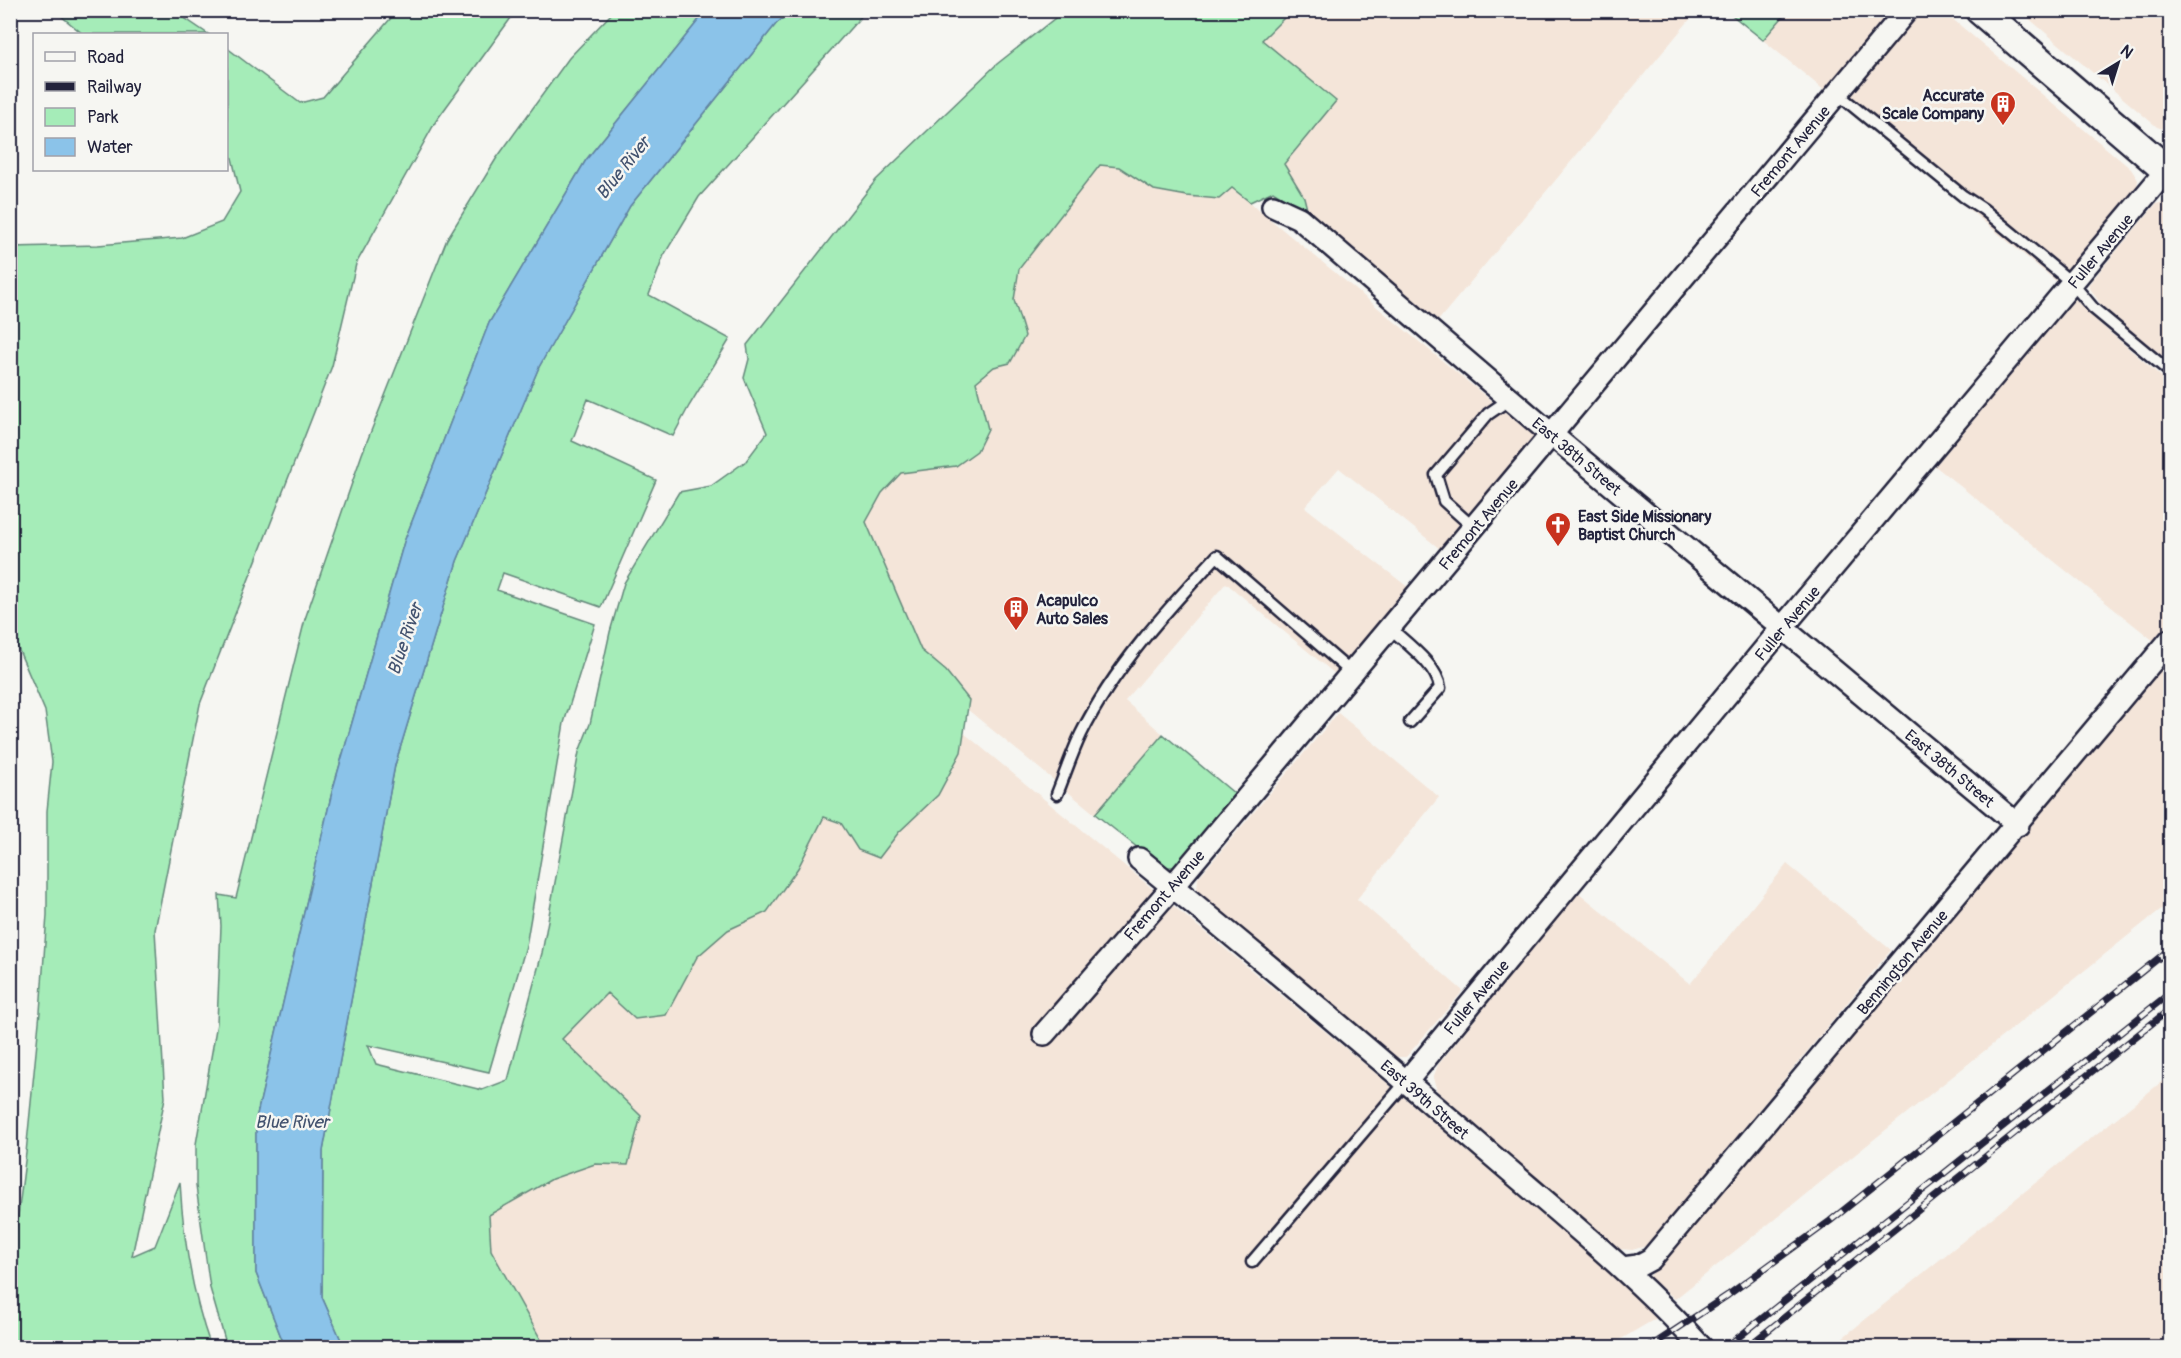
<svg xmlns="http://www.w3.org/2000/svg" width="2181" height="1358" viewBox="0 0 2181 1358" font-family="Pangolin,sans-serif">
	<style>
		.built { fill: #f4e5d9 }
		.green { fill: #a5ecb8; stroke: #64877a; stroke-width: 1.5 }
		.water { fill: #8bc3e9; stroke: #6183a3; stroke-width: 1.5 }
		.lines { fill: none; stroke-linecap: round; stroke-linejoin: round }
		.service-casing { stroke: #22223b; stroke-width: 15 }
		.minor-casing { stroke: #22223b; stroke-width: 26 }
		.secondary-casing { stroke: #22223b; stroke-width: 33 }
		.service { stroke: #f6f6f2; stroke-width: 10 }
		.minor { stroke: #f6f6f2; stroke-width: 21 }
		.secondary { stroke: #f6f6f2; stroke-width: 28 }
		.rail-casing { stroke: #22223b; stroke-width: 7 }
		.rail { stroke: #f6f6f2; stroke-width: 4.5; stroke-dasharray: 14; stroke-linecap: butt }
		.labels { text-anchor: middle; stroke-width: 5; stroke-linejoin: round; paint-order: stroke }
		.poi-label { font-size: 16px; font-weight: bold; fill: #22223b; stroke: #f6f6f2; text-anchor: start }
		.street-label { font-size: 16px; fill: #22223b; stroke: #f6f6f2 }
		.water-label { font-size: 18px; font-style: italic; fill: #42526f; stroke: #f6f6f2 }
	</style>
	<rect width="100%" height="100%" fill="#f6f6f2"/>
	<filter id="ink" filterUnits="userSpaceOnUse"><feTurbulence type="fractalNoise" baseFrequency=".0167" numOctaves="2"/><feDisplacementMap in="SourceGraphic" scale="12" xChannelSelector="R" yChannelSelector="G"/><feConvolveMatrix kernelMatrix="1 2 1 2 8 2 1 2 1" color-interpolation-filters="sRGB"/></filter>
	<g filter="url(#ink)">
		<path class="built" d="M2032 10 2170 11V131L2157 127 2027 17Z
			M1291 11H1697L1437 322 1308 213 1304 197 1284 164 1262 40Z
			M1788 11H1943L2131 169 2138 180 2136 190 2057 282 1763 40Z
			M1100 165 1119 167 1154 190 1187 196 1219 199 1232 188 1534 436 1440 549 1339 468 1305 507 1409 588 1335 674 1226 583 1125 701 1163 734 1095 814 968 710 969 699 946 671 921 650 866 522 882 493 901 473 956 466 988 429 976 382 994 367 1010 363 1025 337 1014 300 1019 269Z
			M2167 201 2170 204V363L2101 305 2088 285 2156 204Z
			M2075 299 2091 316 2170 384V621L2154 641 1935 466Z
			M2170 657V902L1675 1299 1649 1277 1702 1217Z
			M1338 713 1439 797 1357 899 1463 991 1406 1057H1394L1208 902 1197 890 1198 878Z
			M964 733 1373 1071 1660 1316 1606 1348 545 1347 491 1250 489 1215 552 1179 595 1164 641 1116 562 1039 607 993 635 1019 666 1015 697 957 728 930 767 912 798 868 824 817 841 823 859 850 879 857 899 832 938 795 961 752Z
			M1787 864 1891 950 1646 1246 1632 1250 1619 1249 1437 1091 1433 1078 1438 1065 1578 892 1690 984Z
			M2170 1075V1347H1831Z"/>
		<path class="green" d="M55 11H174L208 34H83Z
			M397 11H516L436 121 356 264 332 366 200 704 155 930 165 1098 132 1256 155 1246 180 1182C183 1238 192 1294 211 1347H11V1257L13 1255 26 1153 40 1012 47 915V811L52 762 45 711 11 632V247L98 245 182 238 222 222 240 192 232 158 227 153V48L300 103 323 97Z
			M614 11H706L586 160 489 323 404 542 332 792 256 1119V1273L285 1347H227L210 1288 196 1186V1144L217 1023 221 926 219 895 236 898 305 619 362 454 447 239 496 159 569 58Z
			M791 11H866L699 197 664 255 649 295 730 339 689 406 673 436 588 399 572 441 656 480 601 607 503 573 497 590 595 624 564 723 526 946 489 1072 368 1045 376 1064 482 1090 508 1080 542 953 579 752 590 724 610 632 624 583 679 492 711 486 746 461 767 433 744 378 749 359 747 345 876 180 997 64 1064 11H1291L1262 40 1336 101 1284 164 1304 197 1308 213 1273 191 1250 202 1232 188 1219 199 1187 196 1154 190 1119 167 1100 165 1019 269 1014 300 1025 336 1010 363 994 367 976 382 988 429 977 451 956 466 901 473 882 493 866 522 921 650 946 671 969 700 961 752 938 795 899 832 879 858 858 850 841 823 824 817 798 868 767 912 728 930 697 957 666 1015 635 1019 607 993 562 1039 641 1116 628 1165 595 1164 552 1179 489 1215 491 1250 545 1347H344L322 1297 323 1151 395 765 457 561 539 367 630 206 776 24Z
			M1727 11H1788L1763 40Z
			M1163 734 1235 794 1176 867H1162L1095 814Z"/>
		<path class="water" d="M706 11H791L776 24 630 206 539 367 457 561 395 765 323 1151 322 1297 344 1347H285L256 1273V1119L332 792 404 542 489 323 586 160Z"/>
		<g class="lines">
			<defs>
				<path id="service" d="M1838 94 1963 196 1983 209 2072 283 2093 308 2170 372
					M1474 528 1444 501 1436 475 1488 414 1510 399
					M1390 628C1406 643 1438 666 1440 688L1410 722
					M1057 794C1065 774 1072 753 1081 734 1114 667 1167 610 1217 556L1352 673
					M1252 1262 1406 1082"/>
				<path id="minor" d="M1273 206 1299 218 1552 435 2018 825
					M1139 859C1257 955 1373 1053 1488 1152 1561 1215 1637 1276 1702 1348
					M1044 1034 1173 886 1907 10
					M1406 1082 1782 628 2170 166
					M1623 1268 1638 1266 1651 1259 2170 640"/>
				<path id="secondary" d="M1980 10 2170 173"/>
			</defs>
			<use href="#service" class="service-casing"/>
			<use href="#minor" class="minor-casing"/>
			<use href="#secondary" class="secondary-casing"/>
			<use href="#service" class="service"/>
			<use href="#minor" class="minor"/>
			<use href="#secondary" class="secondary"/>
			<defs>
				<path id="rail" d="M1648 1348 1728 1295 1830 1221 2170 949
					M1725 1348 2170 993
					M1746 1348 2170 1009"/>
			</defs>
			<use href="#rail" class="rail-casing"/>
			<use href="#rail" class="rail"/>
		</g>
	</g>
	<defs>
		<symbol id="building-pin" viewBox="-11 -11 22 30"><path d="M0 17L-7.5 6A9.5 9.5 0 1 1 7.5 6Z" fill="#c8321e" stroke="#f6f6f2"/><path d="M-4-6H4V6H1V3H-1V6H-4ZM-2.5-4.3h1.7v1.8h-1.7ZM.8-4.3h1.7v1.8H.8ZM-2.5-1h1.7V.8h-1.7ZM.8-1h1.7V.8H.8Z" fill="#fff"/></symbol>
		<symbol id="church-pin" viewBox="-11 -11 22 30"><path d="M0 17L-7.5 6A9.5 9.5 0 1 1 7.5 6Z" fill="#c8321e" stroke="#f6f6f2"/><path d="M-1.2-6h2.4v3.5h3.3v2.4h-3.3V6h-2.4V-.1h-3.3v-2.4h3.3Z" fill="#fff"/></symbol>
	</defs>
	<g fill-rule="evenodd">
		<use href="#building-pin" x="1988" y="89" width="30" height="40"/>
		<use href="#church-pin" x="1543" y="510" width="30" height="40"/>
		<use href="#building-pin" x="1001" y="594" width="30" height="40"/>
	</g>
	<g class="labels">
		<g class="poi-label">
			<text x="1984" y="101" text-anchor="end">Accurate<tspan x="1984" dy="18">Scale Company</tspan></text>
			<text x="1578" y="522">East Side Missionary<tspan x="1578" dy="18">Baptist Church</tspan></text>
			<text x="1036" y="606">Acapulco<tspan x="1036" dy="18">Auto Sales</tspan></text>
		</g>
		<g class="street-label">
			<text transform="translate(1790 151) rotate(-50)" y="6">Fremont Avenue</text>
			<text transform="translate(2100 251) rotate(-50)" y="6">Fuller Avenue</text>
			<text transform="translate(1577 456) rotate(40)" y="6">East 38th Street</text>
			<text transform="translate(1478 524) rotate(-50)" y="6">Fremont Avenue</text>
			<text transform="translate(1787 623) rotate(-50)" y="6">Fuller Avenue</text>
			<text transform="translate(1950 768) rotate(40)" y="6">East 38th Street</text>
			<text transform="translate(1164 895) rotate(-49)" y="6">Fremont Avenue</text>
			<text transform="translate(1902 962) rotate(-50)" y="6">Bennington Avenue</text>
			<text transform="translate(1476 997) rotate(-50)" y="6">Fuller Avenue</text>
			<text transform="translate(1425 1099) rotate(41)" y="6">East 39th Street</text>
		</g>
		<g class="water-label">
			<text transform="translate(623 168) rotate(-51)" y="6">Blue River</text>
			<text transform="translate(405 639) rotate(-71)" y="6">Blue River</text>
			<text x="292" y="1128">Blue River</text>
		</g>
	</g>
	<rect width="2181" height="1358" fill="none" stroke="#f6f6f2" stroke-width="36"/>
	<rect x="18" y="18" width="2145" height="1322" fill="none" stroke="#22223b" stroke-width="2" filter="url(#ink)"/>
	<rect x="33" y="33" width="195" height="138" fill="#f6f6f2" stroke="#a1a1a9" stroke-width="1.5"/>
	<rect x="45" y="52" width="30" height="9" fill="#f6f6f2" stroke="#a1a1a9" stroke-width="1.5"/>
	<text x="87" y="63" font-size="18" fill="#22223b">Road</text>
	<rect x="45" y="82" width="30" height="9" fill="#22223b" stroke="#a1a1a9" stroke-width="1.5"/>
	<text x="87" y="93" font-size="18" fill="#22223b">Railway</text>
	<rect x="45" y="108" width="30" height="18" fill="#a5ecb8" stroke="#a1a1a9" stroke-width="1.5"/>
	<text x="87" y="123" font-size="18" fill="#22223b">Park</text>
	<rect x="45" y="138" width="30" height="18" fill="#8bc3e9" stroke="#a1a1a9" stroke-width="1.5"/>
	<text x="87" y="153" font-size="18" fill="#22223b">Water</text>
	<g transform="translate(2118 63) rotate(38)" stroke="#f6f6f2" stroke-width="4.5" paint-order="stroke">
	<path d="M0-4.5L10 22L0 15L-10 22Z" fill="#22223b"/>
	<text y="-9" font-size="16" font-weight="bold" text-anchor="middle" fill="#22223b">N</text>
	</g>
</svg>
